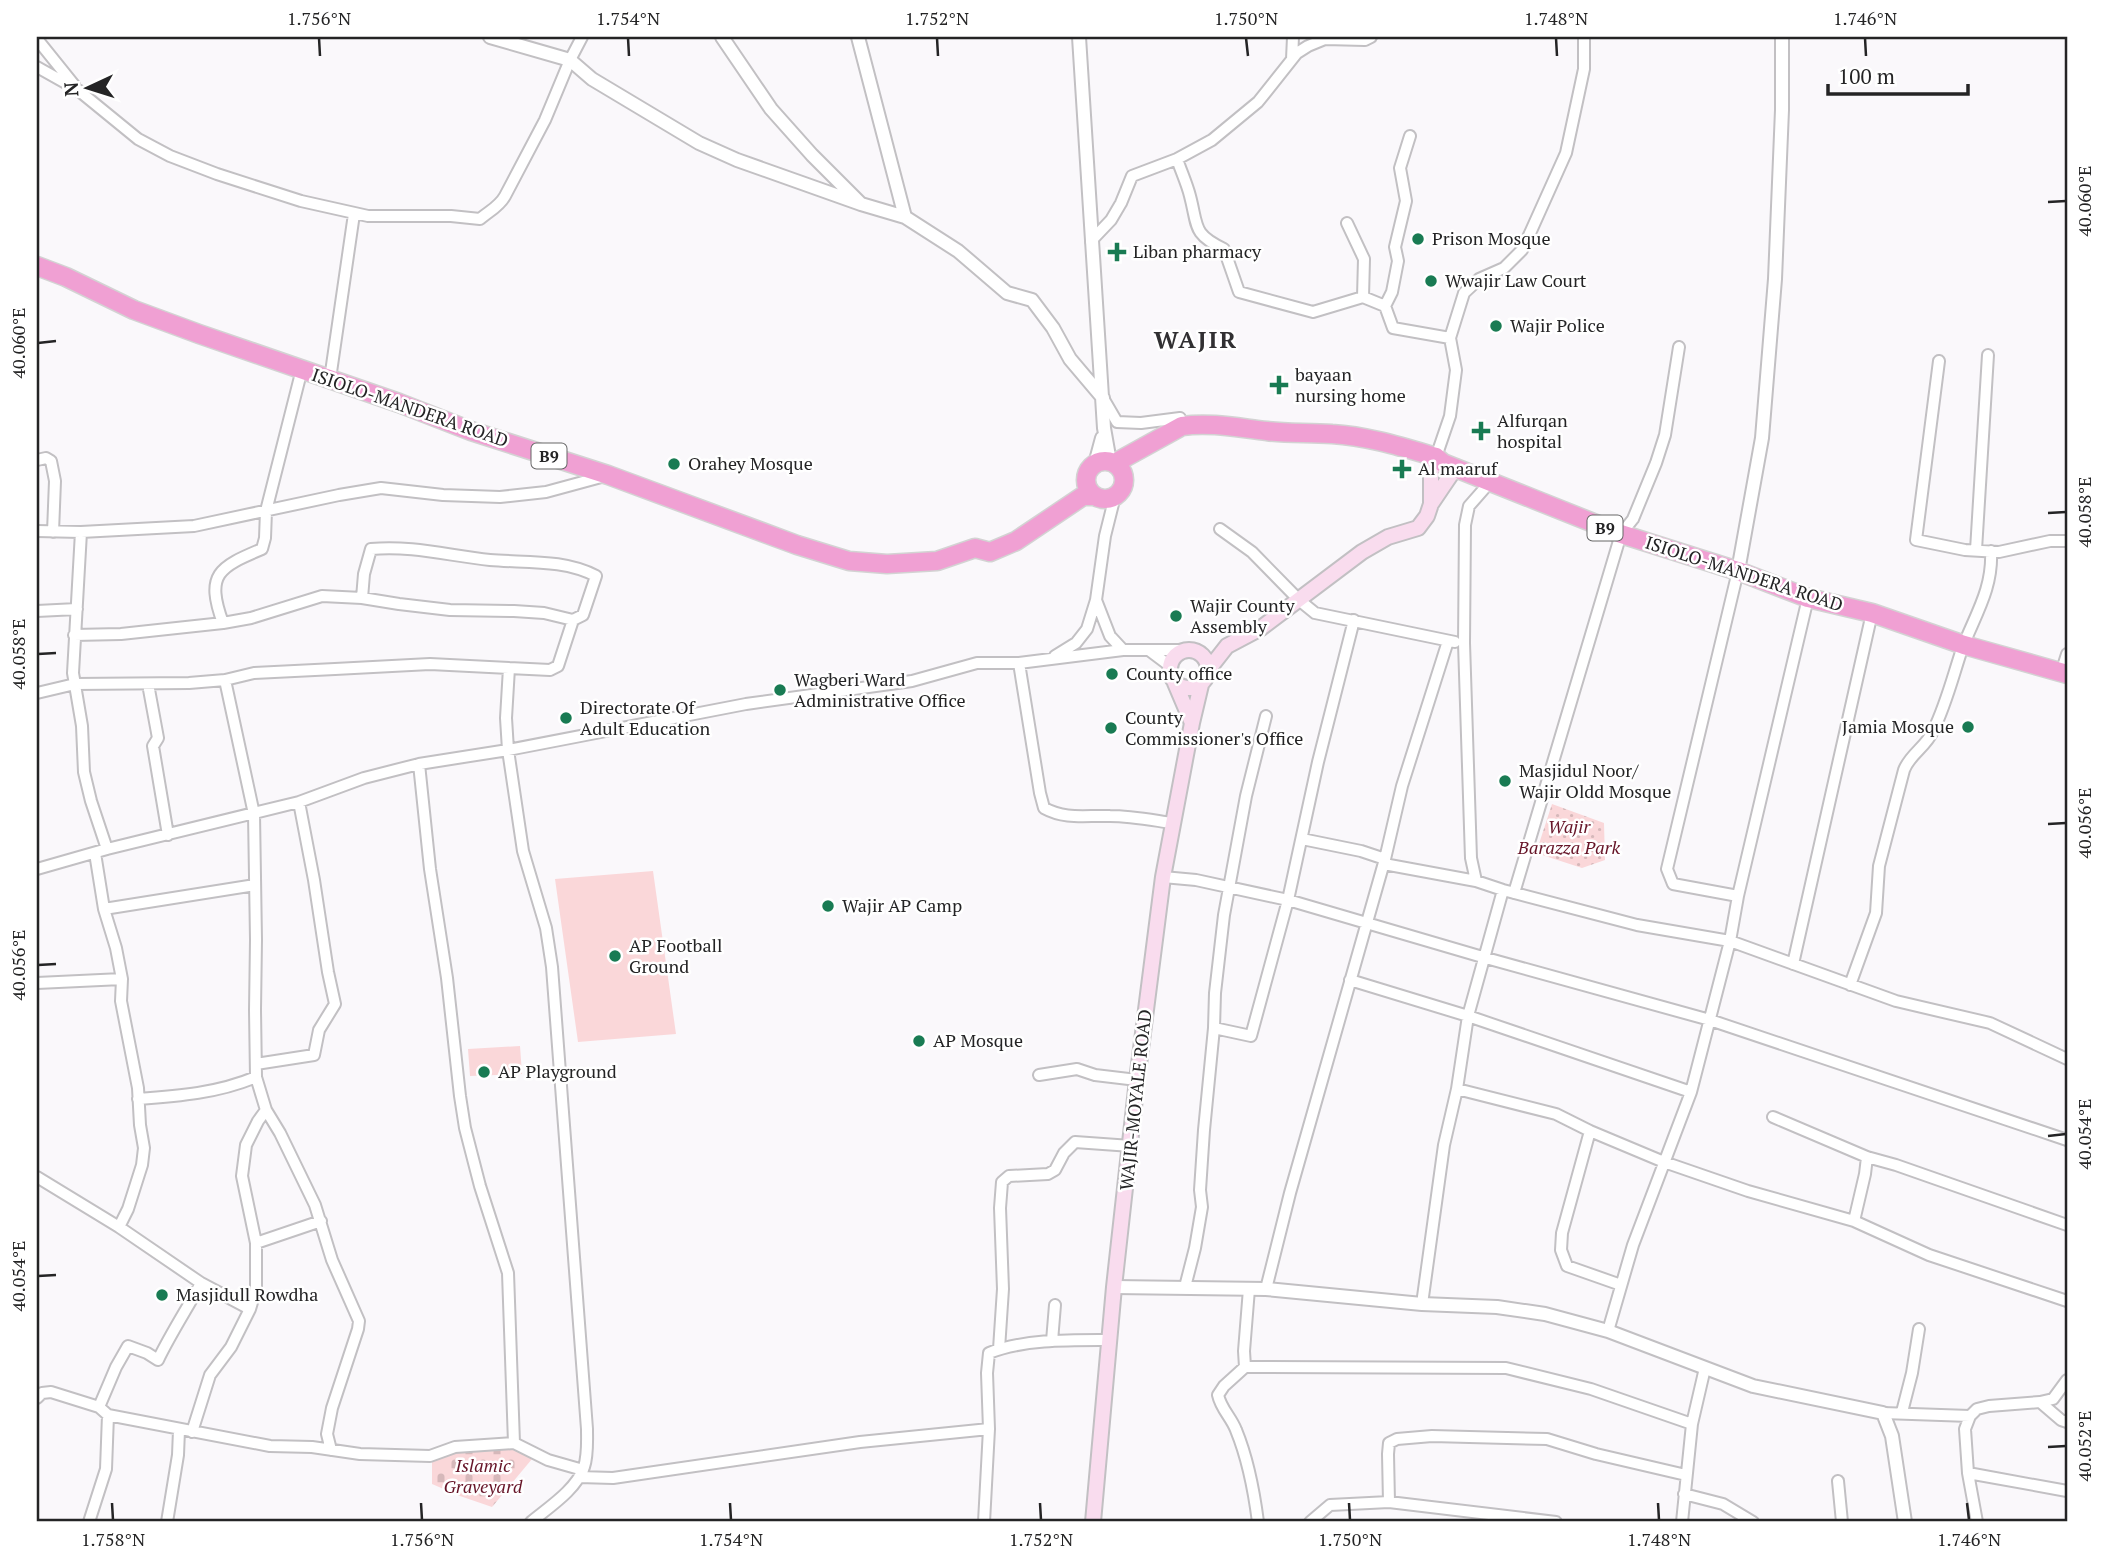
<svg xmlns="http://www.w3.org/2000/svg" width="2104" height="1559" viewBox="0 0 2104 1559" font-family="'PT Serif',serif">
	<style>
		.grass { fill: #fad7d9 }
		.cemetery { fill: url(#cemetery-stones) }
		.park { fill: url(#park-dots) }
		.lines { fill: none; stroke-linecap: round; stroke-linejoin: round }
		.minor-casing { stroke: #c2c0c3; stroke-width: 14 }
		.tertiary-casing { stroke: #c2c0c3; stroke-width: 16 }
		.secondary-casing { stroke: #c2c0c3; stroke-width: 18 }
		.trunk-casing { stroke: #d3d3d3; stroke-width: 21 }
		.minor { stroke: #fff; stroke-width: 10 }
		.tertiary { stroke: #fff; stroke-width: 12 }
		.secondary { stroke: #f9dcee; stroke-width: 14 }
		.trunk { stroke: #f0a0d3; stroke-width: 18 }
		.ticks { fill: none; stroke: #242425; stroke-width: 2.5 }
		.poi-dot { fill: #197b53; stroke: #fff; stroke-width: 2.5 }
		.labels { text-anchor: middle; stroke-width: 5; stroke-linejoin: round; paint-order: stroke }
		.shield { fill: #fff; stroke: #666; stroke-width: 2 }
		.shield-label { font-size: 16px; font-weight: bold; fill: #242425 }
		.poi-label { font-size: 18px; fill: #242425; stroke: #fff; text-anchor: start }
		.street-label { font-size: 18px; fill: #242425; stroke: #fff }
		.park-label { font-size: 18px; font-style: italic; fill: #661427; stroke: #fff }
		.district-label { font-size: 24px; font-weight: bold; letter-spacing: 2px; fill: #313032; stroke: #fff }
		.neatline { fill: none; stroke: #242425; stroke-width: 2.5 }
		.ticks-label { font-size: 18px; text-anchor: middle; fill: #242425 }
	</style>
	<defs>
		<pattern id="cemetery-stones" width="16" height="16" patternUnits="userSpaceOnUse" patternTransform="scale(1.75)"><rect width="16" height="16" fill="#fad7d9"/><path d="M2 7V4a2 2 0 0 1 4 0v3zM10 15v-3a2 2 0 0 1 4 0v3z" fill="#d6b8ba"/></pattern>
		<pattern id="park-dots" width="8" height="8" patternUnits="userSpaceOnUse" patternTransform="scale(1.75)"><rect width="8" height="8" fill="#fad7d9"/><path d="M2 2h.1M6 6h.1" fill="none" stroke="#d6b8ba" stroke-width="1.8" stroke-linecap="round"/></pattern>
	</defs>
	<rect width="100%" height="100%" fill="#faf8fb"/>
	<path class="grass" d="M653 871 676 1034 578 1042 555 879Z
		M520 1046 522 1074 470 1076 468 1049Z"/>
	<path class="cemetery" d="M512 1447 532 1459 492 1507 460 1496 432 1484V1462L449 1453Z"/>
	<path class="park" d="M1552 804 1604 823 1605 860 1582 868 1536 853Z"/>
	<g class="lines">
		<defs>
			<path id="minor" d="M37 39 74 85
				M1292 59 1293 37
				M37 67 78 90 138 139 170 156 217 174 301 201 368 216H451L480 219C489 211 499 207 505 196L545 120 570 60 582 37
				M1177 159C1181 171 1187 184 1190 196 1198 226 1192 234 1224 249L1239 292 1313 312 1363 297 1385 306 1393 328 1450 338
				M1347 223 1364 259 1363 297
				M1091 241 1111 220 1121 203 1132 176 1177 159 1212 140 1258 102 1297 53 1308 46 1325 39 1365 40 1371 37
				M1385 306 1392 292 1398 261 1395 247 1406 201 1400 168 1410 136
				M1939 361 1916 540 1965 550 1999 552 2050 541H2067
				M330 379 354 214
				M1103 398 1117 422 1141 423 1180 418 1182 426
				M1436 457 1450 416 1456 370 1450 338 1464 293 1479 279 1504 268 1522 250 1531 231 1566 153 1584 69V37
				M37 460 46 458 51 461 55 481 53 532
				M1491 481 1469 506 1465 525 1464 643 1471 858 1476 881 1503 890 1637 925 1730 941 1896 1001 1990 1023 2067 1059
				M1220 529 1252 552 1299 600 1315 613 1455 642
				M37 531 81 532 194 526 339 495 381 488 443 495 500 497 546 492 605 476
				M81 532 73 673 82 726 84 772 91 801 107 849
				M1976 550 1988 355
				M362 598 364 574 371 549C412 545 450 556 490 560 525 563 564 559 596 576L583 615 573 620 558 666 550 670 509 668
				M1096 600 1110 636 1123 650
				M37 611 77 609
				M223 623C205 574 219 567 262 549L265 538 266 511 302 369
				M74 635 121 634 223 623 251 618 322 596 362 598 399 604 450 610 514 611 544 613 573 620
				M1150 651 1170 666
				M1055 656 1076 643 1087 629 1096 600 1105 536 1115 496
				M1019 663 1040 793 1044 808C1066 820 1086 815 1110 816 1131 816 1151 820 1172 823
				M2061 673 2067 654
				M148 684 158 738 153 746 168 835
				M37 693 75 684 189 683 225 680 254 673 335 669 430 664 509 668 506 718 508 750 523 851 546 928 552 967 587 1429C587 1442 588 1455 584 1467 576 1490 549 1507 531 1522
				M419 764 430 869 447 978 460 1096 465 1128 480 1186 508 1273 514 1443
				M1302 839 1361 851 1385 859
				M95 853 104 909 116 948 122 979 121 1001 138 1088 140 1125 144 1148 142 1165 128 1209 119 1227
				M1384 864 1476 881
				M37 869 107 849 299 802 364 778 419 764 508 750 746 704 912 681 977 663H1019L1123 650H1184
				M1163 877 1196 880 1288 900 1486 958 1710 1020 2067 1140
				M1514 893 1621 534 1633 519 1656 463 1665 435 1679 347
				M1738 896 1673 884 1667 869 1738 571
				M104 909 255 885
				M1793 964 1872 613
				M1350 980 1468 1016 1691 1092
				M37 983 122 979
				M1850 985 1876 913 1879 866 1904 770C1910 754 1926 747 1933 731 1946 705 1953 676 1962 649 1975 615 1993 589 1991 551
				M1214 1028 1251 1036 1288 900 1318 762 1354 620
				M256 1064 314 1055 319 1030 335 1004 328 972 314 880 299 802
				M1039 1075 1077 1069 1095 1075 1137 1080
				M1457 1089 1556 1114 1590 1131 1664 1162 1748 1191 1854 1221 1929 1255 2067 1301
				M138 1099C179 1096 218 1093 256 1077
				M266 1110 280 1133 315 1205 332 1260 359 1321 358 1329 332 1408 327 1434 331 1450
				M1773 1117 1867 1157 1896 1165 2067 1225
				M1590 1131 1562 1233 1561 1250 1567 1266 1621 1285
				M37 1177 119 1227 201 1283 250 1309
				M1854 1221 1865 1174 1867 1157
				M256 1243 321 1221
				M1185 1287 1195 1248 1202 1207 1200 1190 1204 1130 1214 1028 1215 993 1224 915 1246 796 1266 716
				M1249 1289 1244 1351 1245 1367 1224 1386 1218 1395C1221 1409 1231 1417 1236 1430 1248 1459 1254 1491 1258 1522
				M1266 1289 1290 1193 1385 859 1402 786 1448 641
				M1422 1304 1444 1145 1457 1089 1468 1016 1503 890
				M1608 1331 1633 1245 1691 1092 1730 941 1738 896 1808 598
				M1052 1341 1055 1305
				M999 1349 1003 1289 1000 1208 1002 1182 1009 1176 1048 1174 1055 1170 1064 1153 1075 1142 1131 1146
				M1245 1367 1506 1368 1591 1389 1692 1424
				M37 1398 42 1393 51 1392 99 1407 108 1415 270 1446 312 1447 360 1454 430 1456 455 1447 514 1443 548 1460 583 1470
				M2040 1402 2053 1399 2067 1380
				M99 1407 116 1367 128 1346 147 1353 158 1360C171 1333 187 1309 201 1283
				M1902 1412 1912 1373 1919 1329
				M1883 1413 1970 1416
				M192 1432 210 1375 231 1347 250 1309 256 1289V1243L242 1176 246 1145 258 1121 266 1110 256 1077 255 1010 256 940 254 814 225 680
				M1968 1473 2067 1491
				M579 1477 613 1478 860 1442 989 1429
				M1838 1481 1842 1522
				M1684 1494 1723 1504 1753 1522
				M1389 1502 1388 1454 1389 1443 1397 1439 1432 1436 1547 1439 1596 1454 1686 1475
				M89 1522 106 1469 108 1415
				M167 1522 178 1455 179 1430
				M984 1522 989 1429 987 1373 989 1353C1023 1339 1072 1340 1109 1340
				M1310 1522 1330 1505 1389 1502 1556 1522
				M1682 1522 1692 1424 1705 1368
				M1977 1522 1968 1473 1965 1429 1970 1416 1977 1409 1989 1406 2040 1402 2061 1420 2067 1422"/>
			<path id="tertiary" d="M490 37 570 60 592 79 699 143 737 160 861 204
				M722 37 771 109 812 155 861 204 905 217
				M858 37 905 217 958 251 1007 293 1032 300 1053 328 1070 359 1103 398
				M1079 37 1104 428 1110 462
				M1095 464 1102 438
				M1738 571 1762 438 1775 279 1782 110V37
				M1114 1287 1266 1289 1422 1304 1497 1307 1545 1314 1608 1331 1753 1386 1883 1413 1892 1436 1905 1522"/>
			<path id="secondary" d="M1431 504V472L1436 457
				M1170 669a19 19 0 1 1 38 0a19 19 0 1 1-38 0Z
				M1209 669 1227 646 1261 628 1362 552 1388 537 1418 528 1427 516 1431 504 1456 467
				M1175 683 1192 723
				M1093 1522 1114 1287 1137 1080 1163 877 1192 723 1201 685"/>
			<path id="trunk" d="M37 266 66 277 134 310 199 334 399 403 471 431 608 475 797 545 849 561 887 564 937 561 975 548 990 552 1016 541 1083 496H1095
				M1086 480a19 19 0 1 1 38 0a19 19 0 1 1-38 0Z
				M1115 463 1182 426C1211 422 1239 428 1267 431 1288 434 1310 432 1332 434 1367 436 1402 447 1436 457L1443 463 1621 534 1738 571 1808 598 1872 613 1964 645 2067 674"/>
		</defs>
		<use href="#minor" class="minor-casing"/>
		<use href="#tertiary" class="tertiary-casing"/>
		<use href="#secondary" class="secondary-casing"/>
		<use href="#trunk" class="trunk-casing"/>
		<use href="#minor" class="minor"/>
		<use href="#tertiary" class="tertiary"/>
		<use href="#secondary" class="secondary"/>
		<use href="#trunk" class="trunk"/>
	</g>
	<path class="ticks" d="M319 38 320 56M628 38 629 56M937 38 938 56M1246 38 1248 56M1556 38 1557 56M1865 38 1866 56M2048 202 2066 201M38 343 56 341M2048 513 2066 512M38 654 56 653M2048 824 2066 823M38 965 56 964M2048 1136 2066 1134M38 1276 56 1275M2048 1447 2066 1446M112 1503 113 1520M421 1503 422 1520M730 1503 731 1520M1040 1503 1041 1520M1349 1503 1350 1520M1658 1503 1659 1520M1967 1503 1969 1520"/>
	<g class="poi-dot">
		<circle cx="1418" cy="239" r="7"/>
		<path d="M1113.5 241.5h7v7h7v7h-7v7h-7v-7h-7v-7h7z"/>
		<circle cx="1431" cy="281" r="7"/>
		<circle cx="1496" cy="326" r="7"/>
		<path d="M1275.5 374.5h7v7h7v7h-7v7h-7v-7h-7v-7h7z"/>
		<path d="M1477.5 420.5h7v7h7v7h-7v7h-7v-7h-7v-7h7z"/>
		<circle cx="674" cy="464" r="7"/>
		<path d="M1398.5 458.5h7v7h7v7h-7v7h-7v-7h-7v-7h7z"/>
		<circle cx="1176" cy="616" r="7"/>
		<circle cx="1112" cy="674" r="7"/>
		<circle cx="780" cy="690" r="7"/>
		<circle cx="566" cy="718" r="7"/>
		<circle cx="1968" cy="727" r="7"/>
		<circle cx="1111" cy="728" r="7"/>
		<circle cx="1505" cy="781" r="7"/>
		<circle cx="828" cy="906" r="7"/>
		<circle cx="615" cy="956" r="7"/>
		<circle cx="919" cy="1041" r="7"/>
		<circle cx="484" cy="1072" r="7"/>
		<circle cx="162" cy="1295" r="7"/>
	</g>
	<g class="labels">
		<g class="shield">
			<rect x="531.5" y="443.5" width="35" height="25" rx="5"/>
			<rect x="1587.5" y="515.5" width="35" height="25" rx="5"/>
		</g>
		<g class="shield-label">
			<text x="549" y="462">B9</text>
			<text x="1605" y="534">B9</text>
		</g>
		<g class="poi-label">
			<text x="1432" y="245">Prison Mosque</text>
			<text x="1133" y="258">Liban pharmacy</text>
			<text x="1445" y="287">Wwajir Law Court</text>
			<text x="1510" y="332">Wajir Police</text>
			<text x="1295" y="381">bayaan<tspan x="1295" dy="21">nursing home</tspan></text>
			<text x="1497" y="427">Alfurqan<tspan x="1497" dy="21">hospital</tspan></text>
			<text x="688" y="470">Orahey Mosque</text>
			<text x="1418" y="475">Al maaruf</text>
			<text x="1190" y="612">Wajir County<tspan x="1190" dy="21">Assembly</tspan></text>
			<text x="1126" y="680">County office</text>
			<text x="794" y="686">Wagberi Ward<tspan x="794" dy="21">Administrative Office</tspan></text>
			<text x="580" y="714">Directorate Of<tspan x="580" dy="21">Adult Education</tspan></text>
			<text x="1125" y="724">County<tspan x="1125" dy="21">Commissioner's Office</tspan></text>
			<text x="1954" y="733" text-anchor="end">Jamia Mosque</text>
			<text x="1519" y="777">Masjidul Noor/<tspan x="1519" dy="21">Wajir Oldd Mosque</tspan></text>
			<text x="842" y="912">Wajir AP Camp</text>
			<text x="629" y="952">AP Football<tspan x="629" dy="21">Ground</tspan></text>
			<text x="933" y="1047">AP Mosque</text>
			<text x="498" y="1078">AP Playground</text>
			<text x="176" y="1301">Masjidull Rowdha</text>
		</g>
		<g class="street-label">
			<text transform="translate(410 408) rotate(19)" y="6">ISIOLO-MANDERA ROAD</text>
			<text transform="translate(1744 574) rotate(18)" y="6">ISIOLO-MANDERA ROAD</text>
			<text transform="translate(1136 1100) rotate(-84)" y="6">WAJIR-MOYALE ROAD</text>
		</g>
		<g class="park-label">
			<text x="1569" y="833">Wajir<tspan x="1569" dy="21">Barazza Park</tspan></text>
			<text x="483" y="1472">Islamic<tspan x="483" dy="21">Graveyard</tspan></text>
		</g>
		<g class="district-label">
			<text x="1196" y="348">WAJIR</text>
		</g>
	</g>
	<rect width="2104" height="1559" fill="none" stroke="#ffffff" stroke-width="77"/>
	<g transform="translate(88 88) rotate(266)" stroke="#ffffff" stroke-width="5" paint-order="stroke">
	<path d="M0-5L12 26L0 18L-12 26Z" fill="#242425"/>
	<text y="-10" font-size="19" font-weight="bold" text-anchor="middle" fill="#242425">N</text>
	</g>
	<path d="M1828 84v10h140v-10" fill="none" stroke="#242425" stroke-width="3.5"/>
	<text x="1838" y="84" font-size="21" fill="#242425" stroke="#ffffff" stroke-width="5" paint-order="stroke">100 m</text>
	<rect x="38" y="38" width="2028" height="1482" class="neatline"/>
	<g class="ticks-label">
		<text x="319" y="25">1.756°N</text>
		<text x="628" y="25">1.754°N</text>
		<text x="937" y="25">1.752°N</text>
		<text x="1246" y="25">1.750°N</text>
		<text x="1556" y="25">1.748°N</text>
		<text x="1865" y="25">1.746°N</text>
		<text transform="translate(2085 201) rotate(-90)" y="6">40.060°E</text>
		<text transform="translate(19 343) rotate(-90)" y="6">40.060°E</text>
		<text transform="translate(2085 512) rotate(-90)" y="6">40.058°E</text>
		<text transform="translate(19 654) rotate(-90)" y="6">40.058°E</text>
		<text transform="translate(2085 823) rotate(-90)" y="6">40.056°E</text>
		<text transform="translate(19 965) rotate(-90)" y="6">40.056°E</text>
		<text transform="translate(2085 1134) rotate(-90)" y="6">40.054°E</text>
		<text transform="translate(19 1276) rotate(-90)" y="6">40.054°E</text>
		<text transform="translate(2085 1446) rotate(-90)" y="6">40.052°E</text>
		<text x="113" y="1546">1.758°N</text>
		<text x="422" y="1546">1.756°N</text>
		<text x="731" y="1546">1.754°N</text>
		<text x="1041" y="1546">1.752°N</text>
		<text x="1350" y="1546">1.750°N</text>
		<text x="1659" y="1546">1.748°N</text>
		<text x="1969" y="1546">1.746°N</text>
	</g>
</svg>
